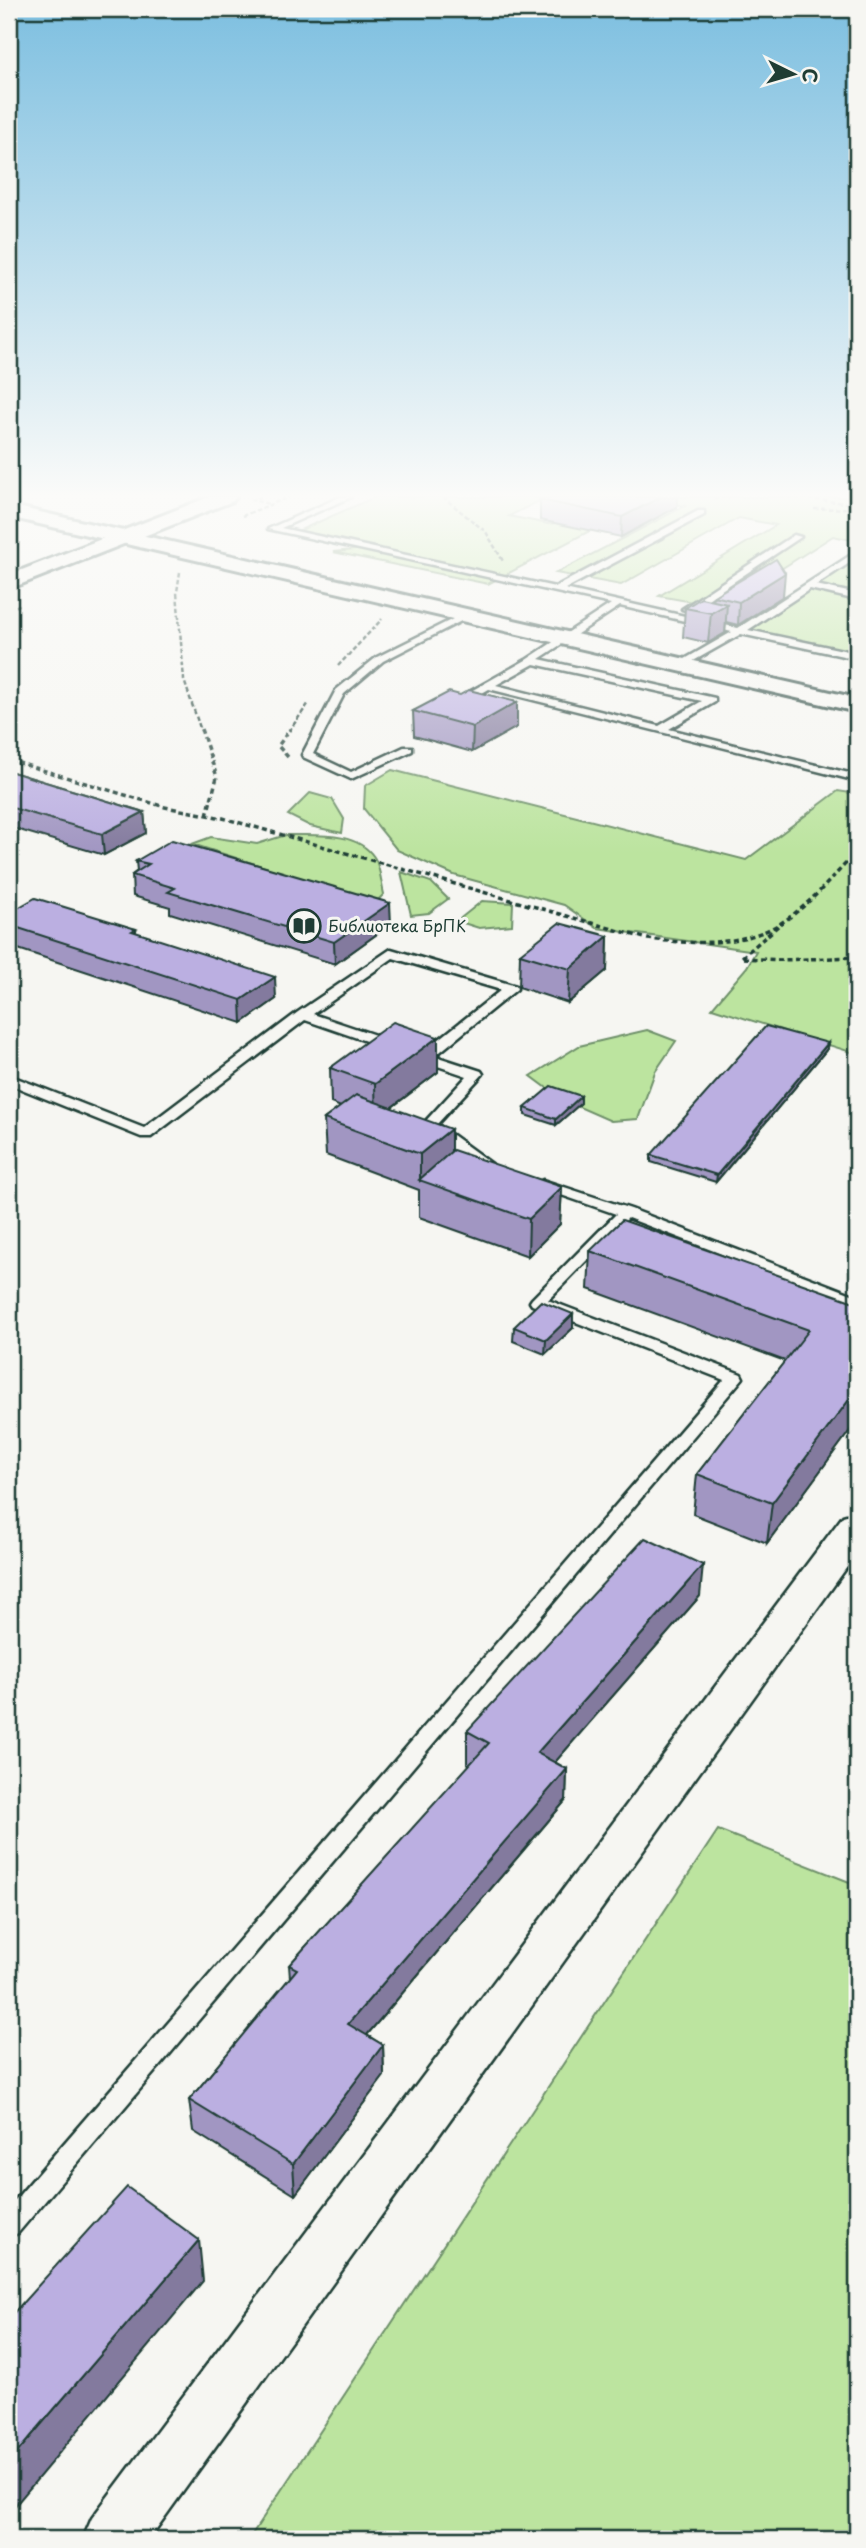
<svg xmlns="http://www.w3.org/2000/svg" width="866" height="2548" viewBox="0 0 866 2548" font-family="'Playpen Sans',sans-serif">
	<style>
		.green { fill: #bce49f; stroke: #6e906a; stroke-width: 2 }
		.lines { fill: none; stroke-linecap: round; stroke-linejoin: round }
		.service-casing { stroke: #1f3d34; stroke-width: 5 }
		.minor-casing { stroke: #1f3d34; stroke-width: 5 }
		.tertiary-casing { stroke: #1f3d34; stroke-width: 6 }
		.secondary-casing { stroke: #1f3d34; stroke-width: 6 }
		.path-far1 { stroke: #1f3d34; stroke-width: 2.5; stroke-dasharray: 4.5 2.5; stroke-linecap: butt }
		.path { stroke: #1f3d34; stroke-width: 3.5; stroke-dasharray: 5 3.5; stroke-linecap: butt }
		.service { fill: #f6f6f2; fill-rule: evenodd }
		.minor { fill: #f6f6f2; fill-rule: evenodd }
		.tertiary { fill: #f6f6f2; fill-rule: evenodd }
		.secondary { fill: #f6f6f2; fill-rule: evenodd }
		.wall { fill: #a196c2; stroke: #1f3d34; stroke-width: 2 }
		.shaded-wall { fill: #837a9e; stroke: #1f3d34; stroke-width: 2 }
		.building { fill: #bbafe1; stroke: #1f3d34; stroke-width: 2 }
		.labels { text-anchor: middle; stroke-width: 6; stroke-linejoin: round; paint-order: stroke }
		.far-poi-label { font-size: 16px; fill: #1f3d34; stroke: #f6f6f2; text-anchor: start }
	</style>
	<rect width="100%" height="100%" fill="#f6f6f2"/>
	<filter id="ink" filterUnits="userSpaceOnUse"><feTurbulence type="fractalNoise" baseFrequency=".0143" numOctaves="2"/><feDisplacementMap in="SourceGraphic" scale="14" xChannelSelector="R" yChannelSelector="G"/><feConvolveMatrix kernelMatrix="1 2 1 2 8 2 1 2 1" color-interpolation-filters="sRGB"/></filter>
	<g filter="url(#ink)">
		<path class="green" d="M375 497H531L543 499 509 516 548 524 624 513 488 584 333 552 375 548 298 531Z
			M641 497H857V541L833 536 721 607 659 596 776 525 739 518 621 585 556 573 685 506Z
			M857 556V658L740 631Z
			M392 770 746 860 838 791 857 794V1054L712 1008 747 967 756 951 597 928 564 905 454 875 397 850 364 809 365 786Z
			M310 793 332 799 344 819 342 833 310 826 288 815Z
			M286 835C313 836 356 830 374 857 380 865 381 883 384 894L376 902 192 844 211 837 257 844Z
			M401 872 431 882 448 899 429 913 411 915Z
			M482 901 513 903 512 925 479 928 457 921Z
			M647 1030 676 1041 655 1072 638 1119 611 1121 563 1100 531 1076 579 1046Z
			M718 1830 857 1885V2539H249Z"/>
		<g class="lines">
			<defs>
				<path id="service" d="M340 497H351L281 528 555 587 698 511H704V515L565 589 738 628 857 551V558L816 585 857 594V600L810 589 748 630 857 653V659L741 634 681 668 678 667V663L732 632 620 606 539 659 715 698V702L669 729 857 775V781L489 689 463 704H455V700L526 660 611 604 268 529ZM534 664 702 701 659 726 496 685Z
					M794 535 801 537 690 611 682 609Z
					M463 614 471 616 383 661 344 694 313 754 351 772 404 747H412V751L351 779 303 757 302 755 336 690 377 657Z
					M391 949 516 986 517 989 435 1056 481 1071 483 1074 437 1124 492 1164 490 1167C472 1171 434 1139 422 1125L467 1076 414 1058 412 1055 414 1052H423L501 990 393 958 313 1014 396 1042 398 1045 396 1048H386L305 1020 151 1137H141L9 1084V1075L144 1128 298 1012Z
					M543 1180 631 1209 857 1296V1306L628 1218 548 1300 741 1374 743 1378 18 2233 9 2237V2207L724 1380 532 1305 530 1302 532 1299 616 1214 538 1187 536 1184Z"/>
				<path id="minor" d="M857 1512V1553L149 2539H83L92 2518 843 1516Z"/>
				<path id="tertiary" d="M9 505 857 698V712L9 517Z"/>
				<path id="secondary" d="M209 497H236L233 501 9 589V575Z"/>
			</defs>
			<use href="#service" class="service-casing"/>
			<use href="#minor" class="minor-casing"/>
			<use href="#tertiary" class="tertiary-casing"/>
			<use href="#secondary" class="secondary-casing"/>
			<path class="path-far1" d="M261 497 252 500 270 504
				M443 497 486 532 503 561
				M788 497 857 504
				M714 499 730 497
				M814 509 857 508
				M242 516 289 497
				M180 572 177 592 184 680 201 731
				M9 609 22 604
				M338 666 382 619
				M289 731 309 703"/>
			<path class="path" d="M201 729 217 777 207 815
				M288 757 278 746 290 729
				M9 760 165 807 223 818 648 939C692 944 742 947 781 923 810 905 833 876 857 852
				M778 926 741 958 782 960 857 957"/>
			<use href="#service" class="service"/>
			<use href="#minor" class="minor"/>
			<use href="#tertiary" class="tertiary"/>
			<use href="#secondary" class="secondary"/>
		</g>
		<path class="wall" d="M547 497H678L677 507 621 537 540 520V500Z
			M714 596H783L738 625 726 622 725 633 708 643 683 637 685 608 713 601Z
			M460 695 517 702V727L472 752 414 736 413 711Z
			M9 771 144 812 146 833 104 855 9 827Z
			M136 861 391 924 335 964 170 913V907L133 896 132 875 137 871Z
			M9 913 136 929V933L276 999 242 1023 9 946Z
			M608 936 607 970 568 1003 519 987 520 954Z
			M438 1037V1072L391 1108 451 1152 562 1187 560 1224 528 1256 419 1217V1190L326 1155 324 1119 341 1107 331 1103 330 1068Z
			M827 1049 716 1182 651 1162V1155Z
			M581 1096V1103L556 1125 525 1115V1108Z
			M590 1251 857 1303V1421L767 1543 693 1514 697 1474 785 1361 588 1289Z
			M514 1327 573 1328 545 1354 513 1341Z
			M700 1596 555 1762 567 1769 566 1800 367 2035 383 2045 384 2076 295 2195 193 2131 189 2100 290 1978 289 1965 470 1765 467 1763V1731Z"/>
		<path class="shaded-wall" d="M661 497H678L677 507 621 537 622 517Z
			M785 573 783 596 738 625 739 602Z
			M727 604 725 633 708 643 711 613Z
			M517 702V727L472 752 473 727Z
			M144 812 146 833 104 855 102 834Z
			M390 903 391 924 335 964 334 942Z
			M608 936 607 970 568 1003 570 969Z
			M275 977 276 999 242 1023 241 1000Z
			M438 1037V1072L376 1119 375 1084Z
			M828 1043 827 1049 716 1182 717 1175Z
			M581 1096V1103L556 1125V1119Z
			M451 1129V1165L420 1181V1154Z
			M562 1187 560 1224 528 1256 529 1219Z
			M573 1314V1328L545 1354 546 1340Z
			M857 1389V1421L767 1543 772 1503Z
			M703 1565 700 1596 536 1784 537 1753Z
			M567 1769 566 1800 349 2056 348 2024Z
			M383 2045 384 2076 295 2195 293 2164Z
			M199 2240 203 2281 9 2513V2462Z"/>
		<path class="building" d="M547 497H661L622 517 540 500Z
			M776 559 785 573 739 602 714 596Z
			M701 598 727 604 711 613 685 608Z
			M469 690 517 702 473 727 413 711 449 692 460 695Z
			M9 771 144 812 102 834 9 807Z
			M172 840 390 903 334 942 168 892 175 888 132 875 149 864 136 861Z
			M35 898 136 929 132 931 275 977 241 1000 9 925V913Z
			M559 923 608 936 570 969 520 954Z
			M393 1022 438 1037 375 1084 330 1068Z
			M766 1026 828 1043 717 1175 651 1155Z
			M551 1086 581 1096 556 1119 525 1108Z
			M356 1095 451 1129 420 1154 324 1119Z
			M453 1150 562 1187 529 1219 419 1180Z
			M622 1220 857 1303V1389L772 1503 697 1474 809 1330 590 1251Z
			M541 1301 573 1314 546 1340 514 1327Z
			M645 1538 703 1565 537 1753 567 1769 348 2024 383 2045 293 2164 189 2100 297 1969 289 1965 489 1743 467 1731Z
			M127 2187 199 2240 9 2462V2318Z"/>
	</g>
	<linearGradient id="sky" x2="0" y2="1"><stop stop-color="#7dbfe0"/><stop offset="0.58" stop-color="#fbfbf9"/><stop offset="1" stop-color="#fbfbf9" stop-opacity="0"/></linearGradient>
	<rect width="866" height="854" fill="url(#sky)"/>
	<defs>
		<symbol id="library-ring" viewBox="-11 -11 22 22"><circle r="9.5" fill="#f6f6f2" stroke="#1f3d34" stroke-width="1.5"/><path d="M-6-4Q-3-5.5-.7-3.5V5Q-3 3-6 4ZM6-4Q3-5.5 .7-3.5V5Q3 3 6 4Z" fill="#1f3d34"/></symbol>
	</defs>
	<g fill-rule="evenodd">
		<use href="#library-ring" x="285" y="907" width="38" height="38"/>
	</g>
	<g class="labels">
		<g class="far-poi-label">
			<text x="328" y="932">Библиотека БрПК</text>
		</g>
	</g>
	<rect width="866" height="2548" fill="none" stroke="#f6f6f2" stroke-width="35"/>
	<rect x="18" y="18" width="831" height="2513" fill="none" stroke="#1f3d34" stroke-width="2.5" filter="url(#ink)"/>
	<g transform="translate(793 74) rotate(95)" stroke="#f6f6f2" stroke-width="5" paint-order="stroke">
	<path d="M0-5L12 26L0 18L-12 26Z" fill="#1f3d34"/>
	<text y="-10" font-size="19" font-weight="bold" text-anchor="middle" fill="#1f3d34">С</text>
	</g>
</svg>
